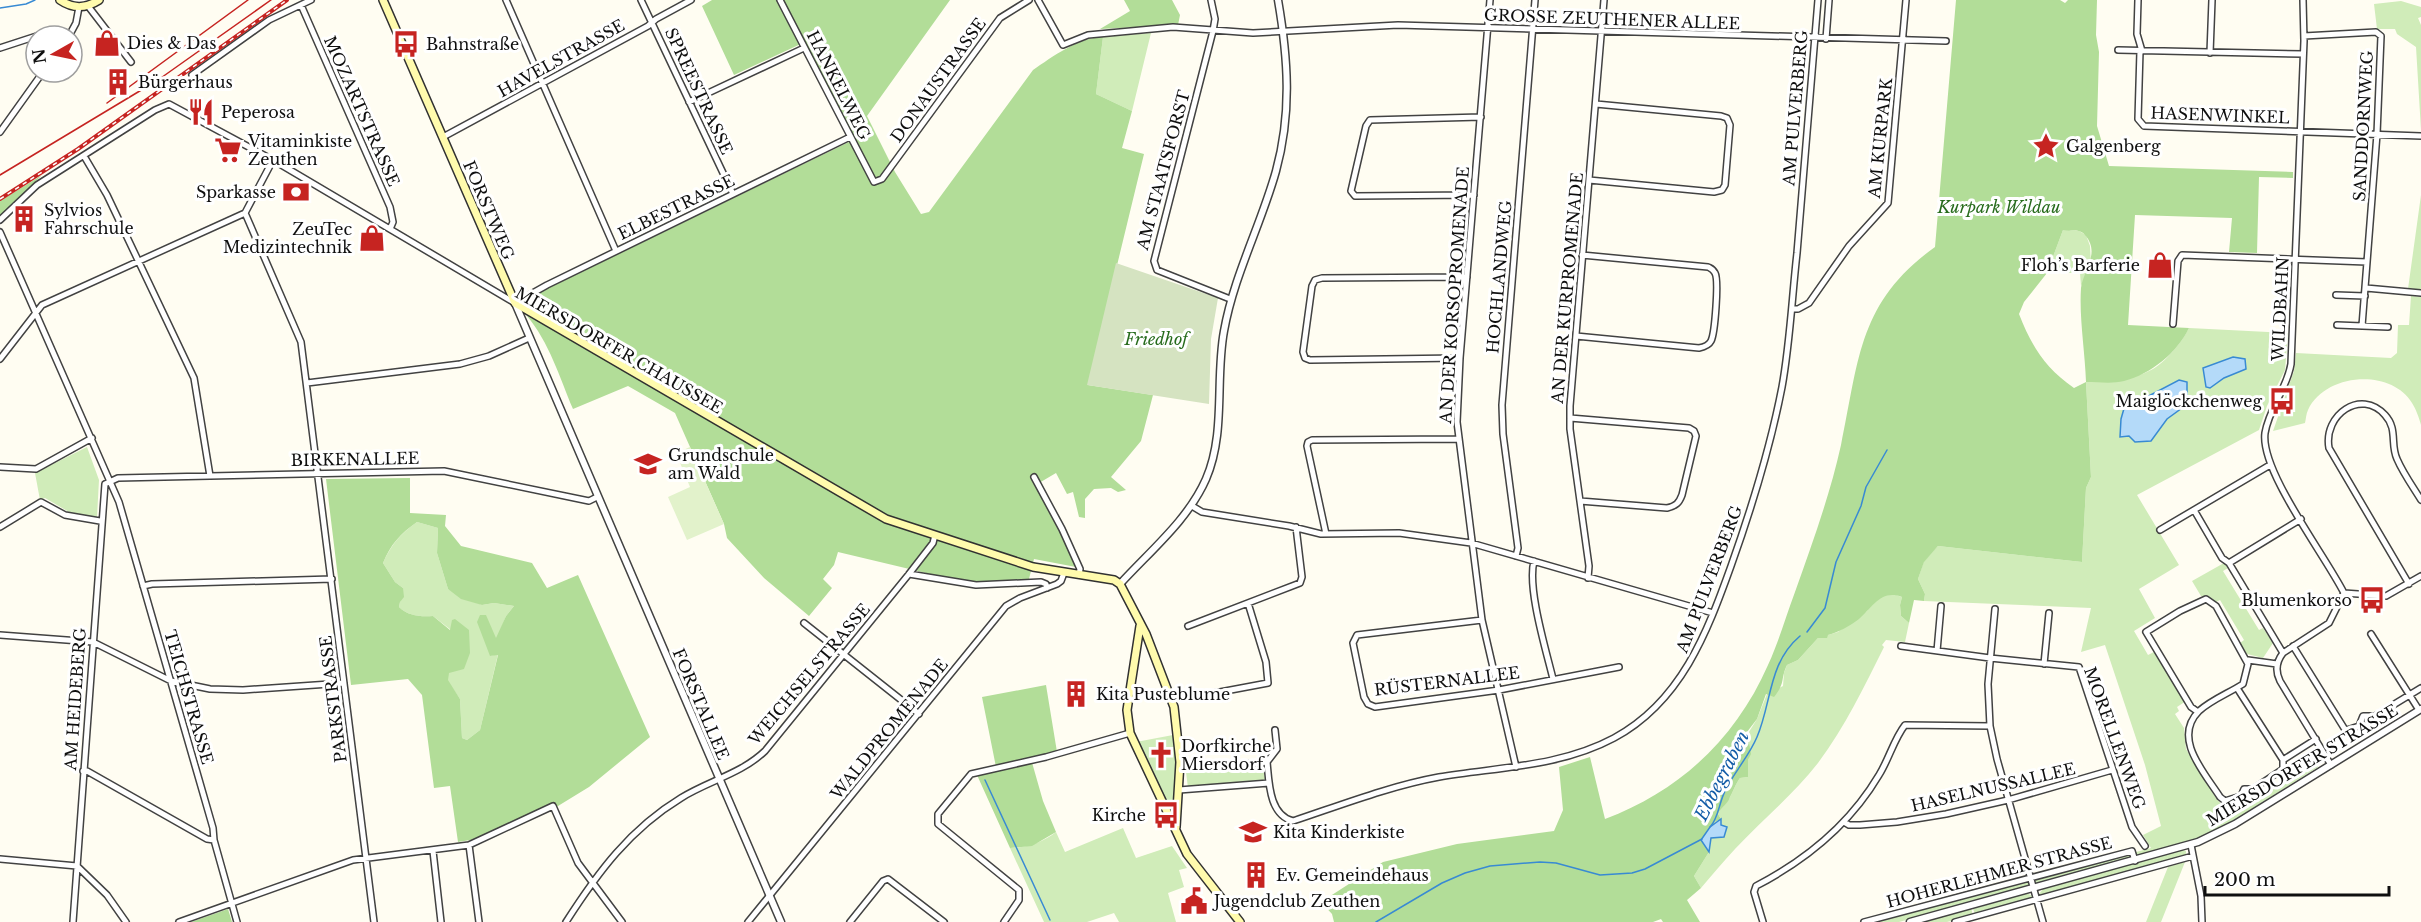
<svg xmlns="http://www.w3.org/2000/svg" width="2421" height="922" viewBox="0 0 2421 922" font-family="'Libre Baskerville',serif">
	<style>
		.green { fill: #d0ecb9; fill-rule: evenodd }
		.forest { fill: #b2dd98; fill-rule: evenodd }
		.cemetery { fill: #d5e3c1 }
		.pitch { fill: #e2f2cb }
		.water { fill: #b4daf9; stroke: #388ad3; stroke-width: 1.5 }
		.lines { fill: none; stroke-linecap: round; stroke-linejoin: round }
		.stream { stroke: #388ad3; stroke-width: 1.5 }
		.minor-casing { stroke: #424242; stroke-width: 8 }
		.tertiary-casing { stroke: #424242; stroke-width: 9 }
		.secondary-casing { stroke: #313131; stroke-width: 10 }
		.minor { stroke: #fff; stroke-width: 5 }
		.tertiary { stroke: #fff; stroke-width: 6 }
		.secondary { stroke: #fffbad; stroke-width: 7 }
		.tram { stroke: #c62421; stroke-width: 1.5 }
		.rail-casing { stroke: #c62421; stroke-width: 4 }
		.rail { stroke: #fff; stroke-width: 1.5; stroke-dasharray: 4.5; stroke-linecap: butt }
		.labels { text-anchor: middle; stroke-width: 6; stroke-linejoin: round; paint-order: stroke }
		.street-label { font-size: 16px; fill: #0f0f0f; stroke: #fff }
		.poi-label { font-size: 16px; fill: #0f0f0f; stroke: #fff; text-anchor: start }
		.park-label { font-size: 16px; font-style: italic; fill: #276b1c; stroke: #fff }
		.water-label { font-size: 18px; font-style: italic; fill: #135ca7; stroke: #fff }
	</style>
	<rect width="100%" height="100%" fill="#fffdf2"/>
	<path class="green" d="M2401 1 2421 7V17L2418 18 2421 25V130L2416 47 2397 34 2395 29H2377L2374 4Z
		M1151 33 1132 111 1096 94 1103 37Z
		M2421 195V290L2408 289Z
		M2063 230 2079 231 2086 235 2090 246 2091 264 2081 286 2080 273H2047Z
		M2411 296 2421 297V425C2419 418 2416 409 2412 403 2391 368 2325 373 2308 410 2306 414 2306 419 2305 423L2273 431 2294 371 2296 353 2391 358 2397 353 2398 325H2409Z
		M2189 328 2288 333 2285 370 2267 406 2259 430 2137 495 2179 565 2139 589 2155 618 2134 631 2148 655 2156 651 2186 701 2177 707 2179 711 2175 714 2184 728 2186 749 2216 798 2223 806H2232L2235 809 2243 805 2241 801H2252L2287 778 2290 766 2310 754 2318 767 2218 830 2185 843 1899 922H1876L2151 848 2143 835 2161 826 2145 765 2105 645 2081 652 2091 608 1924 601 1925 594 1918 579 1924 561 1938 546 2082 562 2086 488 2091 477 2086 382C2107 382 2132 380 2151 370 2164 364 2183 341 2189 328ZM2179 380 2186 382 2187 399 2182 408 2167 419 2151 441 2135 442 2130 436H2120L2132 401 2141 400Z
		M87 447 99 480 97 517 69 512 45 498 40 500 35 473Z
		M417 522 438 528 437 553 448 589 482 605 494 603 514 606 506 616 490 656 498 654 480 730 467 740 462 738 460 699 447 680 451 630 433 616C421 617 408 616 399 607L403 588 395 582 383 563C391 545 400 534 417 522Z
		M2224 563 2228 568 2223 571 2259 630 2263 628 2273 643 2263 658 2247 654 2240 643 2244 640 2220 600 2216 602 2206 596H2201L2192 581Z
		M1885 594H1893L1902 597 1900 605 1901 616 1909 623 1905 642 1886 640 1882 645 1884 647C1864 687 1845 727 1818 763 1793 795 1762 820 1735 849 1723 862 1712 875 1701 888L1694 876 1709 852 1711 838H1721V819L1718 814C1721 807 1727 804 1730 797 1734 790 1735 785 1740 778L1748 777V760L1750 754 1747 735 1757 719 1767 694 1783 686 1784 673 1787 665 1798 660 1818 638 1838 632 1867 611 1870 605Z
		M1173 735 1178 764 1175 806 1171 808 1166 805 1136 742Z
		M1263 765 1265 779 1262 781 1188 788 1186 772Z
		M1123 828 1136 858 1172 846 1187 868 1179 870 1184 887 1168 893 1176 922H1119L1114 913 1087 922H1044L1010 848C1027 848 1043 842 1056 832L1065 852Z
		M2182 850 2186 851V856L2043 896 2039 894 2044 888Z
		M2185 862 2161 922H2146L2168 867Z
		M2027 893 2032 896 2031 899 1981 911 1975 914 1973 909Z
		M1971 908 1973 915 1947 922H1921Z"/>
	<path class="forest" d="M712 0H950L867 116 895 172 921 214 929 212 1033 70C1052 57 1079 37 1103 37L1096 94 1132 111 1122 148 1144 154 1088 385 1153 395 1141 441 1111 477 1126 490 1118 492 1111 488 1094 489 1085 499V518L1079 517 1073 492 1067 494 1056 473 1039 483 1076 567 1034 559 1029 579 977 583 943 577 838 552 834 565 823 579 832 588 809 616 764 578 727 538 724 524 675 413 628 386 573 409C560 378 549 342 527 316 522 311 522 305 526 299L853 140 805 42 734 75 702 6Z
		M1124 0H1172L1180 15 1178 25 1100 29 1130 11Z
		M1956 0H2060L2065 3 2068 0H2097L2096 35 2099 52 2097 126 2109 166 2293 172V178L2259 177 2257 253 2229 252 2232 218 2135 215 2128 325 2189 328C2177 353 2151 374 2124 381 2112 384 2099 382 2086 382L2091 477 2086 488 2082 562 1938 546 1924 562 1918 579 1925 594 1924 601 1914 600 1909 623 1901 616 1900 605 1902 597C1881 589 1873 607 1859 619 1850 626 1839 632 1828 635L1827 638H1818L1798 660 1787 665C1780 680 1786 682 1774 697L1766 694 1757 719 1747 732 1751 754 1748 760V777L1740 778C1735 785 1734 790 1730 797 1728 804 1721 807 1718 814L1721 819 1715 822 1705 844 1709 852 1694 876 1701 888 1687 900 1700 922H1663L1661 919 1653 922H1334L1332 914 1321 902 1383 862 1457 844 1554 831 1563 810 1559 767 1590 757 1605 819C1680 791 1736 738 1768 665 1779 641 1786 616 1795 592 1812 544 1830 495 1841 445 1859 360 1858 302 1935 247ZM2063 230C2070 232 2079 228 2085 235 2101 253 2083 271 2081 288 2079 318 2085 351 2086 382L2074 388C2045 368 2032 347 2019 314L2024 302 2047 273Z
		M42 175 0 217V201Z
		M410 478V513L446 515 445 526 461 546 532 563 547 588 578 575 650 737 589 787 558 806 472 847 470 840 458 842 450 786 434 788 422 695 408 679 351 685 326 479ZM417 522 438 528 437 553 448 589 461 599 482 605 494 603 514 606 506 616 496 638 486 615H480L477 622 490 656 498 655 480 730 467 740 462 738 460 699 448 680 449 673 464 669 470 653 469 630 455 619 452 620 450 630 433 616C421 617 408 616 399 607L400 602 404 597 403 588 395 582 383 563C391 544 400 534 417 522Z
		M1046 685 1057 752 1031 759 1043 801 1056 832 1032 846 1010 848 977 775 996 767 982 697Z
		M228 909 232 922H191Z"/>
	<path class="cemetery" d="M1116 263 1218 298 1211 339 1209 404 1087 385Z"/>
	<path class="pitch" d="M690 447 724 524 687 540 668 497 690 487 676 453Z"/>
	<path class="water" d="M2233 357 2245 359 2246 369 2224 378 2210 388 2206 387 2203 368Z
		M2179 380 2187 382V399L2182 408 2167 419 2151 441 2135 442 2129 436 2120 437 2121 419 2125 405 2132 401 2141 400Z
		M1721 819V825L1727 827 1724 837 1711 838 1709 852 1701 840 1710 827Z"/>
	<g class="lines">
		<path class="stream" d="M0 8 26 4 35 0
			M1807 632 1825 608 1836 562 1861 506 1866 487 1887 450
			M985 780 1050 920
			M1710 827C1719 818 1719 801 1726 789 1735 771 1749 756 1757 737 1772 702 1768 663 1800 636
			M1376 922 1442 883 1465 873 1490 866 1540 862 1556 863 1600 875 1632 873 1645 869 1702 839"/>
		<defs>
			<path id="minor" d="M506 0 616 251
				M641 0 733 194
				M780 0 874 182 882 179 893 164 1000 18 1029 0
				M1038 0 1063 45 1088 35 1173 27 1253 33 1398 25 1946 41
				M1211 0 1215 19 1213 31 1154 261 1157 270 1230 299
				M1490 0 1460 358 1457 422 1482 620 1516 767
				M2138 0 2137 34 2142 51
				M2303 0 2304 41 2291 364C2287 389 2269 408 2265 433 2260 471 2325 555 2344 593
				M301 5 390 207 393 222 390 229
				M88 6 131 62
				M69 36 76 23 79 7
				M2304 36 2376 32 2381 36 2377 134 2362 326
				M1826 39 1829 0
				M0 48 49 32 57 36
				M2118 50 2303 54
				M2140 51 2138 119 2144 126 2421 136
				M2210 53 2212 0
				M192 75 269 20 311 0
				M689 102 804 48
				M0 132 43 72
				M443 137 648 26 656 19 691 0
				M84 156 107 195 194 378 210 476
				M1589 180 1714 192 1722 190 1725 185 1730 125 1727 118 1721 116 1596 104
				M1474 195 1355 196 1351 191 1366 126 1370 120 1481 117
				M245 213 301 342 374 922
				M0 220 37 185 155 110 169 104 273 160 515 303 547 285 850 137
				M0 232 119 502 213 828 214 840 237 922
				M2366 288 2421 293
				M2336 295 2365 296
				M1792 309H1798L1809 303 1849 246 1888 203 1906 0
				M2173 324 2178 261 2182 255 2367 262
				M2337 325 2388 327
				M1576 336 1699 348C1704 347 1709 345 1711 341 1715 333 1719 280 1715 273 1713 269 1712 269 1708 267L1582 255
				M1460 358 1310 360 1305 358 1303 352 1312 286 1315 280 1322 278 1467 277
				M0 359 42 305 245 213 273 160
				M307 383 460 364 489 356 529 338
				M1570 418 1689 428 1694 431 1696 436 1682 495C1679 503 1676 506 1667 508L1580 501
				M0 467 36 469 92 438
				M1034 477 1062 529 1080 569 1079 575
				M1192 506 1202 512 1289 526 1321 534 1399 533 1471 543 1713 613
				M2194 510 2222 558 2229 563
				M0 527 41 502 65 515 100 521
				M2160 530 2270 465
				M1326 534 1307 446 1308 442 1312 440 1458 439
				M1516 556 1518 548 1503 434 1502 405 1535 0
				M1534 561C1527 588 1546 650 1553 679
				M909 574 976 585 1041 582 1046 584 1047 588
				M1588 578 1589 566 1570 429V406L1604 0
				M2409 584 2329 448C2323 415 2361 388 2385 415 2398 429 2390 444 2397 459 2403 473 2413 487 2421 500
				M143 586 152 584 332 579
				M2344 593 2386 596 2421 576
				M1995 609 1988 684 1990 726 1997 759 2043 922
				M1482 620 1357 635 1353 643 1364 697 1368 704 1375 707 1499 690 1619 667
				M804 623 919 714
				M1188 626 1300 583 1302 577 1296 527
				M2371 634 2419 710
				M0 635 93 642 171 681 210 689 243 690 344 683
				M1901 646 1990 658 2079 667 2132 827 2145 846
				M2293 646 2344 728 2347 730 2359 726 2363 716H2375L2421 688
				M1937 651 1941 606
				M2283 653 2229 563 2301 519
				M2248 660 2277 664
				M2044 664 2049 613
				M2237 688 2283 760V769L2253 789H2244L2241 796
				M1204 695 1268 683 1266 662 1248 603
				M2198 712 2191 707 2146 632 2180 611 2206 599 2216 606 2248 664 2243 684C2229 693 2211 700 2199 711 2172 738 2204 772 2220 797L2225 801 2241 796 2249 797 2252 795 2253 789
				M2359 726H2369L2375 716
				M1275 730 1277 749 1267 762C1269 782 1269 815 1293 821 1341 805 1390 786 1439 777 1498 767 1560 767 1614 738 1681 702 1707 633 1731 566 1752 507 1770 449 1782 387 1790 343 1792 297 1797 253 1804 168 1811 84 1818 0
				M2283 760 2316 739
				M2331 765 2280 681C2275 671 2276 662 2283 653L2329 623 2344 593
				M1180 769 1267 762
				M83 771H87L207 839 214 840
				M1179 790 1269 783
				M1844 822 1849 825H1860L1897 822 1946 814 2008 800 2112 770
				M469 845 479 922
				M2191 845 2201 896 2202 922
				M433 851 441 922
				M0 859 77 866
				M77 866 107 895 126 922
				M73 922 105 484 118 478 444 471 589 501 597 497
				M179 922 353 860 469 845 553 806 578 863 622 922
				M566 922C598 872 630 829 681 798 708 781 741 774 765 751L909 574 933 543 935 535
				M748 922 1006 606 1020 598 1057 584 1061 581 1064 573
				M850 922 883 881 888 879 944 922
				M1004 922 1019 900V890L938 824V814L971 774 1046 757 1130 733
				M1763 922 1754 892 1756 886C1806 860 1850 824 1879 775 1889 759 1894 739 1905 725L1990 726
				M1864 922 2132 851 2135 861
				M1955 922 2193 856"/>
			<path id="tertiary" d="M515 303 781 922
				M1120 584C1150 551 1188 520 1206 479 1226 433 1215 379 1224 331 1234 275 1261 225 1276 171 1292 113 1288 58 1278 0
				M1910 922 2198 842 2235 824 2421 709"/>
			<path id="secondary" d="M60 0C73 9 85 9 99 0
				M383 0 515 303 886 519 1033 567 1114 580 1120 584 1146 634 1174 707 1180 762 1176 827
				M1140 626 1127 710 1130 733 1187 854 1240 922"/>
		</defs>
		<use href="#minor" class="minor-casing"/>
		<use href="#tertiary" class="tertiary-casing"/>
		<use href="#secondary" class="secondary-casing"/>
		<use href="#minor" class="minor"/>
		<use href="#tertiary" class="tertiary"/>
		<use href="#secondary" class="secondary"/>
		<path class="tram" d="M107 103 248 0
			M0 175 158 80 271 0"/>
		<defs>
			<path id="rail" d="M0 199 78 149 287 0"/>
		</defs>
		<use href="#rail" class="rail-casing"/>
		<use href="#rail" class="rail"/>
	</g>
	<defs>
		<symbol id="shop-bare" viewBox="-9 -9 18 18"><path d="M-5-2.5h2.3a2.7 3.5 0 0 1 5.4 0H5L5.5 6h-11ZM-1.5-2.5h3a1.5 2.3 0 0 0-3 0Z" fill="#c62421" stroke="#fff" stroke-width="2.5" paint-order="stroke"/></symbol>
		<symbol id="bus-bare" viewBox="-9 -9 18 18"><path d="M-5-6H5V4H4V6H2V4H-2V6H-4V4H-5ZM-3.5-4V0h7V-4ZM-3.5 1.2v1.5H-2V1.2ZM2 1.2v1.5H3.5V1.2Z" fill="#c62421" stroke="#fff" stroke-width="2.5" paint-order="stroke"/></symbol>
		<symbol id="building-bare" viewBox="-9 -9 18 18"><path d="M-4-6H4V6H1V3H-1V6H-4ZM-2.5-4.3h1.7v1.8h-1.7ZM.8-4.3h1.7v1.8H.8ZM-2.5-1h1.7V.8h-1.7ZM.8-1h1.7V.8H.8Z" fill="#c62421" stroke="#fff" stroke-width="2.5" paint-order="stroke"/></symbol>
		<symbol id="restaurant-bare" viewBox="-9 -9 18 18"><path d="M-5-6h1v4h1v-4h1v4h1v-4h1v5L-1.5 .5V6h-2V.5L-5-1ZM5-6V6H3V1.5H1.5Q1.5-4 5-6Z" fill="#c62421" stroke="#fff" stroke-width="2.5" paint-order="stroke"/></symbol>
		<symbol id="sight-bare" viewBox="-9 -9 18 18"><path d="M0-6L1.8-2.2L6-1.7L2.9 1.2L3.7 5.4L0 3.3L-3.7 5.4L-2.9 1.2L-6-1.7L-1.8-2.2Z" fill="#c62421" stroke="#fff" stroke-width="2.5" paint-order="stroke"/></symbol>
		<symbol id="supermarket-bare" viewBox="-9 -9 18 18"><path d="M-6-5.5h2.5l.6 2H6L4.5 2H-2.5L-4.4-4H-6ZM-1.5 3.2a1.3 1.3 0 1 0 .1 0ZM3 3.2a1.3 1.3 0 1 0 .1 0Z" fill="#c62421" stroke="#fff" stroke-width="2.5" paint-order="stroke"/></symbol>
		<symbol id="bank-bare" viewBox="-9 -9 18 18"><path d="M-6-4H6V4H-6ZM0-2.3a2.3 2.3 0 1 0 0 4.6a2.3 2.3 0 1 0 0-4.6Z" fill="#c62421" stroke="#fff" stroke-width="2.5" paint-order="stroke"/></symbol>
		<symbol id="school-bare" viewBox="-9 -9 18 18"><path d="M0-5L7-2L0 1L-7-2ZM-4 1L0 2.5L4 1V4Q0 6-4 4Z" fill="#c62421" stroke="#fff" stroke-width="2.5" paint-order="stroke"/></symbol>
		<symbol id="church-bare" viewBox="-9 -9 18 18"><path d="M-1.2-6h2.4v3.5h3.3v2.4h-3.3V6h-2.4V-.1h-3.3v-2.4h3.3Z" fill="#c62421" stroke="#fff" stroke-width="2.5" paint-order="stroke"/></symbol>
		<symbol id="civic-bare" viewBox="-9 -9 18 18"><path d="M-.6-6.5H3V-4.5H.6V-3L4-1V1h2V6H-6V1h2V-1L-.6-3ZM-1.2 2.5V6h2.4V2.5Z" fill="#c62421" stroke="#fff" stroke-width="2.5" paint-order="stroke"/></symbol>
	</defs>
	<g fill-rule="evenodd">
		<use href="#shop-bare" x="88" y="24" width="38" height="38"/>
		<use href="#bus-bare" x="387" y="25" width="38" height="38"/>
		<use href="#building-bare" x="99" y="63" width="38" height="38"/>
		<use href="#restaurant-bare" x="182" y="93" width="38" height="38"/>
		<use href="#sight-bare" x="2027" y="127" width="38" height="38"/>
		<use href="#supermarket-bare" x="209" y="131" width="38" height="38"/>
		<use href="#bank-bare" x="277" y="173" width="38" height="38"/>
		<use href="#building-bare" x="5" y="200" width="38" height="38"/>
		<use href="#shop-bare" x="353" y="219" width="38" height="38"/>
		<use href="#shop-bare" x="2141" y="246" width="38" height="38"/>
		<use href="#bus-bare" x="2263" y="382" width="38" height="38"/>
		<use href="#school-bare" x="629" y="445" width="38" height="38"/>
		<use href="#bus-bare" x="2353" y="581" width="38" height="38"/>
		<use href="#building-bare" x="1057" y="675" width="38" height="38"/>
		<use href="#church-bare" x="1142" y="736" width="38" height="38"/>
		<use href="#bus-bare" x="1147" y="796" width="38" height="38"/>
		<use href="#school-bare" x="1234" y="813" width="38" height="38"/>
		<use href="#building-bare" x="1237" y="856" width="38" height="38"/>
		<use href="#civic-bare" x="1175" y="882" width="38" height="38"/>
	</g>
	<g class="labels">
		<g class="street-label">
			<text transform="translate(1612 19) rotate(2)" y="6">GROSSE ZEUTHENER ALLEE</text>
			<text transform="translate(561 58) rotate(-29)" y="6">HAVELSTRASSE</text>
			<text transform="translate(938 80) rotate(-54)" y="6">DONAUSTRASSE</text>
			<text transform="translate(839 85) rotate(63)" y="6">HANKELWEG</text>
			<text transform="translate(699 91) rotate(65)" y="6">SPREESTRASSE</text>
			<text transform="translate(1795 108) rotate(-85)" y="6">AM PULVERBERG</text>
			<text transform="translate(362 111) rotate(66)" y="6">MOZARTSTRASSE</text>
			<text transform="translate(2220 115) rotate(2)" y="6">HASENWINKEL</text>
			<text transform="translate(2363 126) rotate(-87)" y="6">SANDDORNWEG</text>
			<text transform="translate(1880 138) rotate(-84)" y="6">AM KURPARK</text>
			<text transform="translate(1163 170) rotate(-75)" y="6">AM STAATSFORST</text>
			<text transform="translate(676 207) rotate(-26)" y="6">ELBESTRASSE</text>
			<text transform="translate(489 210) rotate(67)" y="6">FORSTWEG</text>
			<text transform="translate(1499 277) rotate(-85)" y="6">HOCHLANDWEG</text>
			<text transform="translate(1567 288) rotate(-85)" y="6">AN DER KURPROMENADE</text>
			<text transform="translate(1454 295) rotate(-86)" y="6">AN DER KORSOPROMENADE</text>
			<text transform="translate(2280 309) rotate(-87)" y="6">WILDBAHN</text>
			<text transform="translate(619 350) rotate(30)" y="6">MIERSDORFER CHAUSSEE</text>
			<text transform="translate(355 459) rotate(-1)" y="6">BIRKENALLEE</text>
			<text transform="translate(1709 579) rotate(-69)" y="6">AM PULVERBERG</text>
			<text transform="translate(809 674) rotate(-50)" y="6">WEICHSELSTRASSE</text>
			<text transform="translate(1447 681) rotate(-7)" y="6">RÜSTERNALLEE</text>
			<text transform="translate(189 697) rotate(74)" y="6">TEICHSTRASSE</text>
			<text transform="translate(75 699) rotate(-86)" y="6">AM HEIDEBERG</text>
			<text transform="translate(333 699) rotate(-97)" y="6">PARKSTRASSE</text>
			<text transform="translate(701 704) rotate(67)" y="6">FORSTALLEE</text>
			<text transform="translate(889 729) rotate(-51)" y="6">WALDPROMENADE</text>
			<text transform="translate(2115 738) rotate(70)" y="6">MORELLENWEG</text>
			<text transform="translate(2302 765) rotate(-31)" y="6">MIERSDORFER STRASSE</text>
			<text transform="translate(1993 787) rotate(-13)" y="6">HASELNUSSALLEE</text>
			<text transform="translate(1999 872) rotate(-15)" y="6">HOHERLEHMER STRASSE</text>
		</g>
		<g class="poi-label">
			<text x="127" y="49">Dies &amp; Das</text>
			<text x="426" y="50">Bahnstraße</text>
			<text x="138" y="88">Bürgerhaus</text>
			<text x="221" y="118">Peperosa</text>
			<text x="248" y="147">Vitaminkiste<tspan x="248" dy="18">Zeuthen</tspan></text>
			<text x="2066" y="152">Galgenberg</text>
			<text x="276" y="198" text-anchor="end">Sparkasse</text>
			<text x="44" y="216">Sylvios<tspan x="44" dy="18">Fahrschule</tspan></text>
			<text x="352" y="235" text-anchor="end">ZeuTec<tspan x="352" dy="18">Medizintechnik</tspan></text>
			<text x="2140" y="271" text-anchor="end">Floh’s Barferie</text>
			<text x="2262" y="407" text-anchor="end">Maiglöckchenweg</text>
			<text x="668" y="461">Grundschule<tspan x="668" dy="18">am Wald</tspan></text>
			<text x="2352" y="606" text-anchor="end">Blumenkorso</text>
			<text x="1096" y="700">Kita Pusteblume</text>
			<text x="1181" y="752">Dorfkirche<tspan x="1181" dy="18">Miersdorf</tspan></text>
			<text x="1146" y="821" text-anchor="end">Kirche</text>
			<text x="1273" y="838">Kita Kinderkiste</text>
			<text x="1276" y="881">Ev. Gemeindehaus</text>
			<text x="1214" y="907">Jugendclub Zeuthen</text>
		</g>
		<g class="park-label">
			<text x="1999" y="213">Kurpark Wildau</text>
			<text x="1156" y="345">Friedhof</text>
		</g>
		<g class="water-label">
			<text transform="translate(1722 776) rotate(-63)" y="6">Ebbegraben</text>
		</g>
	</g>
	<g transform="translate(54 54) rotate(261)"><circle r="28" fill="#ffffff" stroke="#9f9f9f" stroke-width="1.5"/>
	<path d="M0-4.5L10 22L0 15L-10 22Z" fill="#c62421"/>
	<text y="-9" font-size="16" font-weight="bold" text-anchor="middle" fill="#0f0f0f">N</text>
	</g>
	<path d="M2205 886v9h184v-9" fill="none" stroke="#0f0f0f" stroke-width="3"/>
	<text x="2214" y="886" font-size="18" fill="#0f0f0f" stroke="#ffffff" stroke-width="4.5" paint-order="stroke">200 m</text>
</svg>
